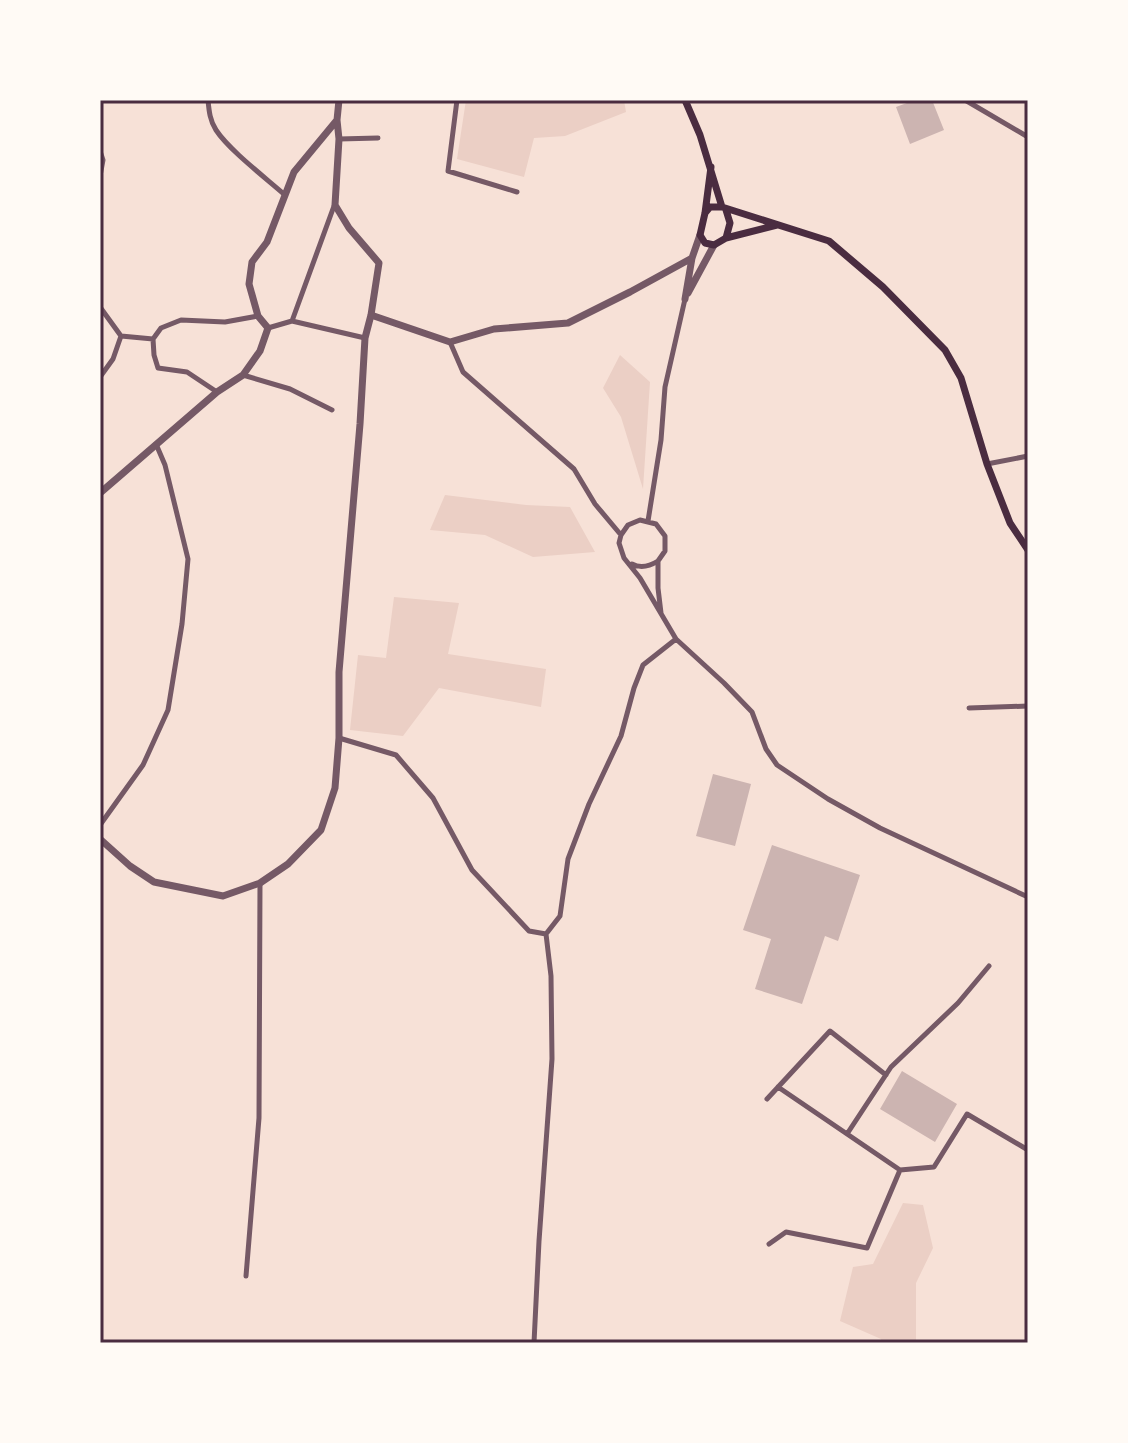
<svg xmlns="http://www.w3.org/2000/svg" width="1128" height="1443" viewBox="0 0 1128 1443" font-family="'Libre Baskerville',serif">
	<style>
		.green { fill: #ebcfc5 }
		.building { fill: #ccb4b1 }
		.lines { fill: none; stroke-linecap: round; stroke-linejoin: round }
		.minor { stroke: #755966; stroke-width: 5 }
		.tertiary { stroke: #755966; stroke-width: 7 }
		.secondary { stroke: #4a2c40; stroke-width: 7 }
		.neatline { fill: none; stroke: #4a2c40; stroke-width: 3 }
	</style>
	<rect width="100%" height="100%" fill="#f7e1d7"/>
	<path class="green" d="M466 100H542L543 102 624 100 626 112 565 136 534 138 524 177 457 159Z
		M620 355 650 382 643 489 621 417 603 388Z
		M445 495 526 505 570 507 595 552 533 557 485 535 430 530Z
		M394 597 459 603 448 654 546 669 541 707 439 688 403 736 350 730 358 655 386 658Z
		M903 1203 923 1205 933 1248 916 1283V1343H882L881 1339 840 1321 853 1267 873 1264Z"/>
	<path class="building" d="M915 100H932L944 130 910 144 896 107Z
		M713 774 751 784 735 846 696 836Z
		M772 845 860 875 838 941 825 936 802 1004 755 989 771 939 743 930Z
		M902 1071 957 1104 935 1142 880 1109Z"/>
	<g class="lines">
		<path class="minor" d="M208 100C209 111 210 121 216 130 229 150 267 179 285 195
			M457 100 448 171 517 192
			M965 100 1028 137
			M339 139 378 138
			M100 151 103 160 100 176
			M100 307 121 336 153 339 161 328 181 320 225 322 258 316
			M292 321 334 206
			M268 328 292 321 365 338
			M153 339 154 355 158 368 187 372 217 392
			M450 342 463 372 574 469 595 504 621 535
			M243 375 290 389 332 410
			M100 377 113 359 121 336
			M987 464 1028 456
			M648 521 661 440 665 387 685 299
			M632 564C641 569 650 566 658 561
			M661 613 658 588V561L665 551V536L656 524 640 520 628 525 621 535 619 543 624 558 640 578 676 639 724 683 752 712 766 749 777 765 828 799 880 828 1028 897
			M969 708 1028 706
			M339 738 396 755 433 798 472 870 529 931 546 934 560 916 568 859 589 804 621 736 634 688 643 665 676 639
			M100 825 143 765 168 710 182 624 188 559 165 465 156 444
			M778 1087 900 1170
			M767 1099 830 1031 886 1075
			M847 1134 891 1067 958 1003 989 966
			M769 1244 786 1232 867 1248 900 1170 934 1167 967 1114 1028 1150
			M246 1276 259 1118 260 883
			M534 1343 539 1241 552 1059 551 976 546 934"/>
		<path class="tertiary" d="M688 293 714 245
			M685 299 692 258 700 235
			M371 315 450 342 494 329 568 323 630 292 692 258
			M100 493 217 392 243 375 260 351 268 328 258 316 249 284 252 262 267 242 294 172 337 120 339 100
			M100 839 130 866 154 882 223 896 260 883 288 864 321 830 335 788 339 738V672L360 424 365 338 371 315 379 263 349 228 335 205 339 139 337 120"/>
		<path class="secondary" d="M685 100 700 135 722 207
			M711 167 705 213 700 235 705 243 714 245 726 238 777 225
			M726 210 730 223 726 238
			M705 213 710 207H722L829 241 883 287 945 350 961 378 987 464 1010 523 1028 550"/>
	</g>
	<rect width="1128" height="1443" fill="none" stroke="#fffaf5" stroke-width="204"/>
	<rect x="102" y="102" width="924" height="1239" class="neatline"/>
</svg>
